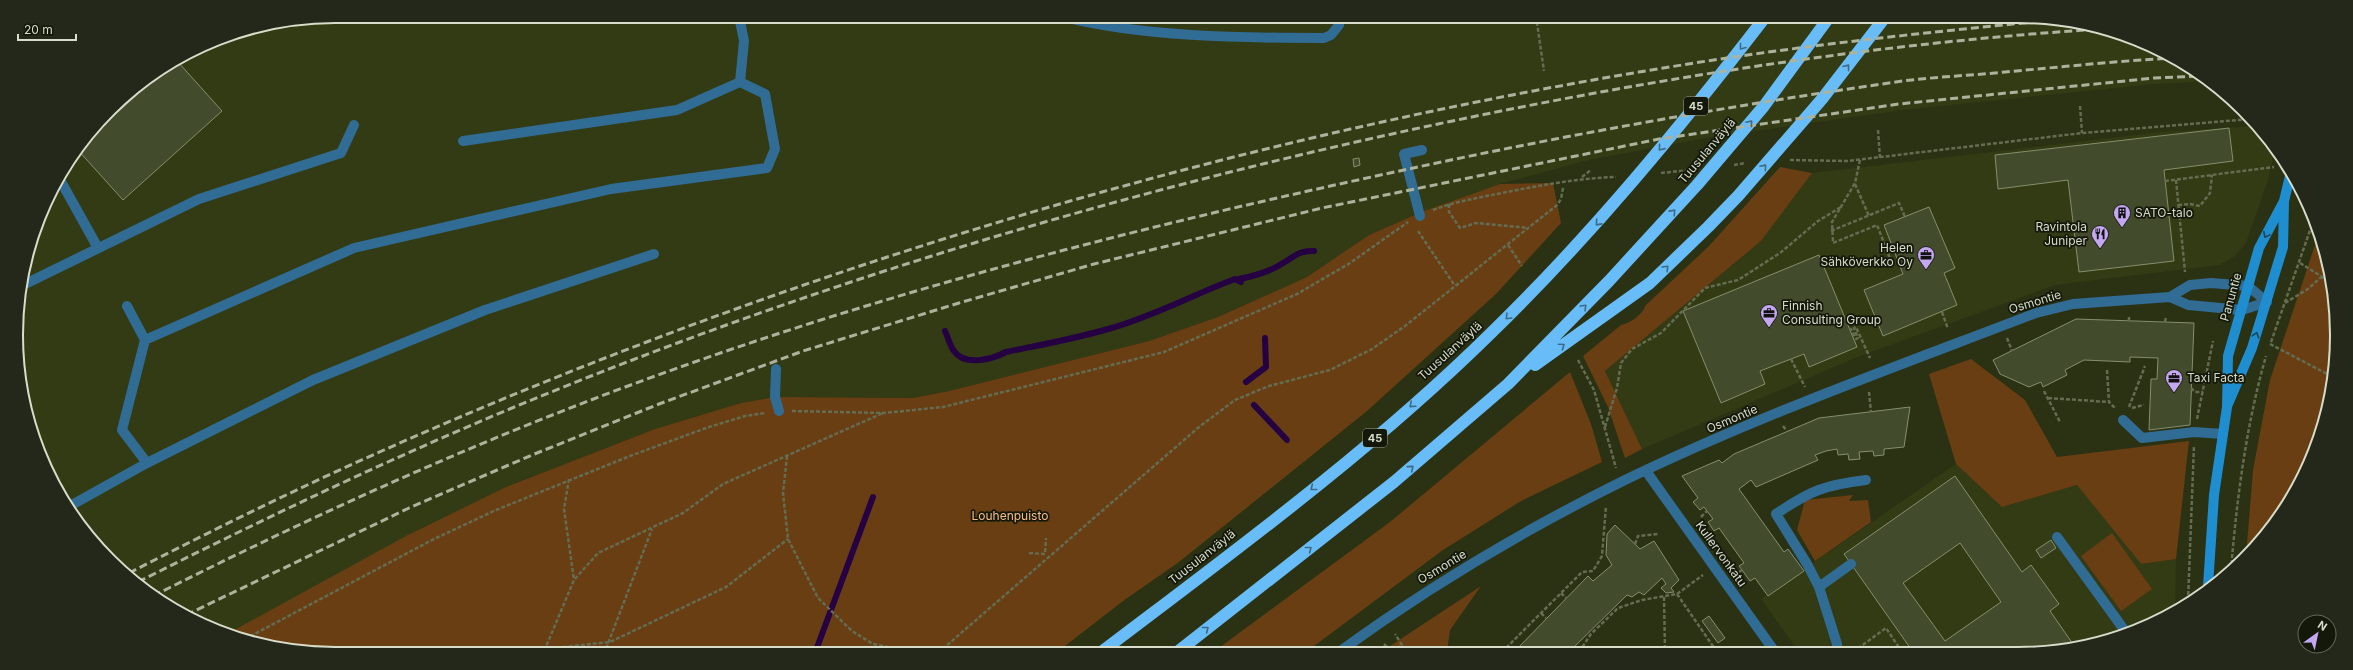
<svg xmlns="http://www.w3.org/2000/svg" width="2353" height="670" viewBox="0 0 2353 670" font-family="Inter,sans-serif">
	<style>
		.built { fill: #323b14 }
		.green { fill: #693e13 }
		.lines { fill: none; stroke-linecap: round; stroke-linejoin: round }
		.stream { stroke: #250144; stroke-width: 6 }
		.building { fill: #424b2b; stroke: #848f6c; fill-rule: evenodd }
		.path { stroke: #646c51; stroke-width: 2.5; stroke-dasharray: 4 2; stroke-linecap: butt }
		.service { stroke: #316c95; stroke-width: 10 }
		.minor { stroke: #316c95; stroke-width: 10 }
		.secondary { stroke: #1f8ed0; stroke-width: 10 }
		.motorway { stroke: #68bdf9; stroke-width: 12 }
		.rail { stroke: #acb29c; stroke-width: 3; stroke-dasharray: 8 4; stroke-linecap: butt }
		.oneway { stroke: #3e6a82 }
		.oneway2 { stroke: #18475a }
		.labels { text-anchor: middle; stroke-width: 3.5; stroke-linejoin: round; paint-order: stroke }
		.shield { fill: #14180b; stroke: #9ca291; stroke-width: 1 }
		.shield-label { font-size: 11px; font-weight: bold; fill: #d7ddca }
		.street-label { font-size: 12px; fill: #d7ddca; stroke: #14180b }
		.poi-label { font-size: 12px; fill: #d7ddca; stroke: #14180b; text-anchor: start }
		.park-label { font-size: 12px; fill: #fcbc85; stroke: #14180b }
		.rim { fill: none; stroke: #d7ddca; stroke-width: 2 }
	</style>
	<rect width="100%" height="100%" fill="#2a3213"/>
	<path class="built" d="M335 16H1524L1525 22 1547 18V16H2018L2080 22 2140 40 2195 70 2209 81 2154 84 1902 110 1706 138 1589 160 1500 184 1424 211 1369 235 1307 277 1218 317 1149 341 949 391 913 398 775 397 741 403 655 429 506 487 227 634 213 630 158 600 82 529 49 476 27 418 17 314 27 253 49 194 82 141 124 95 213 40 273 22Z
		M2257 126 2275 147 2268 180 2246 243 2235 256 2219 265 2055 285 1860 356 1642 449 1605 371 1761 241 1812 173 2161 132Z
		M1956 464 2002 507 2077 485 2141 564 2176 559 2175 609 2159 621 2059 651 1799 652 1761 599Z"/>
	<path class="green" d="M1780 167 1812 173 1761 241 1605 371 1642 449 1625 458 1608 407 1583 356 1621 325C1632 322 1641 316 1646 305L1709 246Z
		M1553 183 1561 223 1496 294 1367 411 1179 562 1123 601 1056 653 335 654 273 648 227 634 406 536 506 487 655 429 741 403 775 397 913 398 949 391 1149 341 1218 317 1307 277 1369 235 1424 211 1500 184Z
		M2319 233 2331 273 2337 335 2331 397 2304 476 2246 557 2253 470 2270 380Z
		M1971 359 2025 400 2057 457 2189 441 2176 559 2141 564 2077 485 2002 507 1956 464 1929 374Z
		M1570 372 1591 424 1602 462 1521 501 1443 550 1306 652 1212 653 1390 522Z
		M1853 495 1849 501 1868 500 1871 522 1815 561 1797 530 1805 500Z
		M2112 533 2152 589 2121 611 2081 556Z
		M1481 586 1450 630 1447 652H1381Z"/>
	<g class="lines">
		<path class="stream" d="M1239 279C1254 276 1270 272 1283 263 1295 256 1300 250 1314 251
			M945 331C948 337 950 346 954 351 965 367 993 359 1006 352 1040 345 1074 339 1108 329 1152 317 1192 295 1235 279L1241 282
			M1246 382 1266 367 1265 338
			M1254 405 1287 440
			M815 653 873 497"/>
	</g>
	<path class="building" d="M178 62 222 111 123 200 77 149 161 73Z
		M2229 128 2233 161 2164 170 2174 261 2079 272 2068 180 1998 189 1995 155Z
		M1359 158 1360 165 1354 167 1353 159Z
		M1929 207 1955 268 1944 273 1957 305 1883 336 1864 290 1903 274 1884 225Z
		M1819 255 1857 347 1809 367 1804 354 1760 371 1765 384 1721 403 1683 311Z
		M2076 319 2194 323 2190 425 2149 430 2151 379H2157L2158 358 2130 357V362L2084 360 2065 370 2067 375 2043 387 2041 382 2029 387 2000 374 1993 360Z
		M1910 407 1904 447 1884 449V455L1874 456 1873 451 1859 452 1860 459 1849 460 1848 454 1838 455 1837 449 1826 451 1815 455 1818 460 1756 487 1751 480 1739 489 1784 552 1788 549 1804 571 1768 596 1755 578 1750 581 1742 570 1739 566 1744 563 1719 528 1714 531 1708 522 1713 519 1704 507 1700 510 1693 502 1698 498 1682 476 1719 460 1722 463 1734 454 1819 418Z
		M1955 476 2022 572 2031 565 2059 604 2050 611 2075 647 2059 651H2036L2035 649 2032 651 1913 652 1844 554ZM1960 543 2001 602 1945 641 1903 583Z
		M1615 525 1640 549 1654 541 1679 580 1671 588 1674 592 1666 593 1661 588 1666 584 1662 578 1644 595 1639 592 1632 597 1627 595 1569 652H1514L1588 576 1593 581 1612 565 1606 555 1607 534Z
		M2051 540 2056 548 2041 558 2036 550Z
		M1709 616 1725 638 1718 643 1702 621Z"/>
	<g class="lines">
		<path class="path" d="M1536 16 1544 71
			M2080 106 2082 133
			M1878 130 1880 158
			M1790 160 1847 161 2082 133 2251 119
			M1860 160 1855 183 1832 222 1833 243 1877 225 1891 261
			M1734 165 1745 163
			M1661 173 1690 170
			M1582 177 1591 170
			M2176 180 2185 272
			M2165 181 2274 167
			M1855 184 1869 216
			M1449 204V212L1460 228 1476 223 1529 228
			M2178 205 2190 204 2200 206 2210 193 2212 175
			M1433 210C1457 201 1482 197 1507 192 1543 185 1579 178 1616 177
			M1418 231 1455 286
			M1831 231 1899 203 1905 217
			M1508 245 1522 266
			M2300 263 2332 283
			M2285 303 2308 289 2330 269
			M1942 312 1948 329
			M2129 321V316
			M2165 322 2166 317
			M1849 329H1851L1856 339 1858 338 1854 328 1856 327 1870 358
			M2007 338 2012 351
			M2271 342 2314 219
			M2270 344 2333 377
			M1791 359 1805 387
			M1578 360 1594 390 1616 468
			M2107 370 2109 402 2115 408
			M2191 388 2195 392H2203
			M2044 391 2060 422
			M1869 392 1871 412
			M2048 398 2109 402
			M2129 407 2145 366
			M2132 408 2144 405
			M792 411 884 413 943 407 1164 352 1297 294 1350 263 1408 222
			M2197 419 2213 341
			M1783 426 1787 431
			M1605 427 1617 388 1621 363 1632 349 1661 333 1705 288 1738 280 1780 253 1818 221 1841 207
			M787 456 783 493 788 539 818 598 852 631 873 644 918 653
			M569 479 564 509 574 580
			M1701 517 1707 511
			M1635 544 1638 536 1658 534
			M1029 553 1045 554 1046 538
			M2231 570C2237 497 2246 426 2266 356
			M1739 572 1742 570
			M1561 593 1566 598
			M1677 594 1717 652
			M1664 597 1665 652
			M2188 601 2194 445
			M1541 613 1546 618
			M245 639 434 539 496 510 630 456 709 427 745 416 765 413
			M1384 644 1392 652
			M545 649 610 642 726 587 788 539
			M1392 652 1402 645 1395 634
			M1502 652 1582 572 1593 571 1602 556 1606 506
			M1579 652 1591 634 1618 608 1642 600 1677 594 1703 575
			M1853 652 1886 628 1902 652
			M938 653 1199 427 1235 400 1269 386 1330 370 1372 349 1405 326 1557 205 1561 199 1563 188
			M539 654 545 649 574 580 598 553 683 513 723 484 883 413
			M604 654 652 529"/>
		<path class="service" d="M739 16 744 41 740 82
			M1060 16C1140 37 1242 38 1324 38L1331 35 1339 25 1335 16
			M59 178 98 248
			M1420 216 1404 154 1422 150
			M21 286 199 199 341 153 354 125
			M127 306 145 340 354 248 611 189 767 168 775 149 765 94 740 82 677 110 463 141
			M776 369 775 397 779 411
			M2123 420 2142 438 2194 432 2223 434
			M147 463 313 380 485 310 654 254
			M1646 471 1775 652
			M68 507 147 463 122 430 145 340
			M2057 537 2125 631
			M1819 587 1851 564
			M1837 652V644L1819 587 1807 564 1776 514C1810 491 1824 485 1866 480"/>
		<path class="minor" d="M2170 297 2188 305 2242 310 2267 302
			M1339 652C1428 587 1524 530 1623 481 1757 416 1898 366 2036 313L2073 304 2170 297 2190 285 2211 283 2248 286 2267 302"/>
		<path class="secondary" d="M2228 404 2252 348 2283 247 2284 201 2291 172
			M2208 586 2214 495 2227 407 2228 356 2259 248 2284 201"/>
		<path class="motorway" d="M1535 365 1650 283 1708 227 1738 196 1822 99 1886 16
			M1100 653C1233 552 1370 452 1489 335 1591 236 1679 129 1766 16
			M1176 653 1394 482 1508 384 1609 281 1697 185 1764 106 1830 16"/>
		<path class="rail" d="M129 573C213 530 298 488 384 450 797 267 1236 136 1682 65 1805 45 1930 32 2054 20
			M138 582C261 520 385 461 512 408 811 284 1122 191 1438 124 1656 78 1879 43 2101 29
			M153 596C314 515 477 441 647 379 888 291 1139 227 1390 173 1555 137 1722 107 1889 83 1927 77 1966 76 2005 72 2061 67 2117 61 2173 58
			M186 615 409 508 532 455 659 404 803 351 959 303 1094 264 1322 208 1659 139 1899 104 2154 78 2202 76"/>
	</g>
	<defs><path id="oneway-chevron" d="M-2-3.5L2.5 0L-2 3.5" fill="none" stroke-width="1.6" stroke-linecap="round" stroke-linejoin="round"/></defs>
	<g class="oneway">
		<use href="#oneway-chevron" transform="translate(1742 47) rotate(128)"/>
		<use href="#oneway-chevron" transform="translate(1847 67) rotate(-52)"/>
		<use href="#oneway-chevron" transform="translate(1750 123) rotate(-50)"/>
		<use href="#oneway-chevron" transform="translate(1661 148) rotate(129)"/>
		<use href="#oneway-chevron" transform="translate(1764 167) rotate(-49)"/>
		<use href="#oneway-chevron" transform="translate(1673 212) rotate(-48)"/>
		<use href="#oneway-chevron" transform="translate(1598 223) rotate(132)"/>
		<use href="#oneway-chevron" transform="translate(1666 268) rotate(-45)"/>
		<use href="#oneway-chevron" transform="translate(1584 307) rotate(-45)"/>
		<use href="#oneway-chevron" transform="translate(1508 317) rotate(135)"/>
		<use href="#oneway-chevron" transform="translate(1562 346) rotate(-35)"/>
		<use href="#oneway-chevron" transform="translate(1412 405) rotate(138)"/>
		<use href="#oneway-chevron" transform="translate(1411 468) rotate(-41)"/>
		<use href="#oneway-chevron" transform="translate(1313 488) rotate(142)"/>
		<use href="#oneway-chevron" transform="translate(1309 549) rotate(-38)"/>
		<use href="#oneway-chevron" transform="translate(1206 629) rotate(-38)"/>
	</g>
	<g class="oneway2">
		<use href="#oneway-chevron" transform="translate(2266 235) rotate(118)"/>
		<use href="#oneway-chevron" transform="translate(2256 335) rotate(-72)"/>
	</g>
	<defs>
		<symbol id="building-pin" viewBox="-11 -11 22 30"><path d="M0 17L-7.5 6A9.5 9.5 0 1 1 7.5 6Z" fill="#c4a7f1" stroke="#14180b"/><path d="M-4-6H4V6H1V3H-1V6H-4ZM-2.5-4.3h1.7v1.8h-1.7ZM.8-4.3h1.7v1.8H.8ZM-2.5-1h1.7V.8h-1.7ZM.8-1h1.7V.8H.8Z" fill="#111"/></symbol>
		<symbol id="restaurant-pin" viewBox="-11 -11 22 30"><path d="M0 17L-7.5 6A9.5 9.5 0 1 1 7.5 6Z" fill="#c4a7f1" stroke="#14180b"/><path d="M-5-6h1v4h1v-4h1v4h1v-4h1v5L-1.5 .5V6h-2V.5L-5-1ZM5-6V6H3V1.5H1.5Q1.5-4 5-6Z" fill="#111"/></symbol>
		<symbol id="office-pin" viewBox="-11 -11 22 30"><path d="M0 17L-7.5 6A9.5 9.5 0 1 1 7.5 6Z" fill="#c4a7f1" stroke="#14180b"/><path d="M-6-3h4V-5.5h4V-3h4V5H-6ZM-1-4.5V-3h2v-1.5ZM-6 0V1H6V0Z" fill="#111"/></symbol>
	</defs>
	<g fill-rule="evenodd">
		<use href="#building-pin" x="2112" y="203" width="20" height="27"/>
		<use href="#restaurant-pin" x="2090" y="224" width="20" height="27"/>
		<use href="#office-pin" x="1916" y="245" width="20" height="27"/>
		<use href="#office-pin" x="1759" y="303" width="20" height="27"/>
		<use href="#office-pin" x="2164" y="368" width="20" height="27"/>
	</g>
	<g class="labels">
		<g class="shield">
			<rect x="1684" y="97" width="24" height="18" rx="3"/>
			<rect x="1363" y="429" width="24" height="18" rx="3"/>
		</g>
		<g class="shield-label">
			<text x="1696" y="110">45</text>
			<text x="1375" y="442">45</text>
		</g>
		<g class="street-label">
			<text transform="translate(1707 151) rotate(-50)" y="4">Tuusulanväylä</text>
			<text transform="translate(2231 297) rotate(-74)" y="4">Panuntie</text>
			<text transform="translate(2035 302) rotate(-17)" y="4">Osmontie</text>
			<text transform="translate(1450 351) rotate(-42)" y="4">Tuusulanväylä</text>
			<text transform="translate(1732 419) rotate(-23)" y="4">Osmontie</text>
			<text transform="translate(1721 554) rotate(54)" y="4">Kullervonkatu</text>
			<text transform="translate(1202 557) rotate(-38)" y="4">Tuusulanväylä</text>
			<text transform="translate(1442 567) rotate(-31)" y="4">Osmontie</text>
		</g>
		<g class="poi-label">
			<text x="2135" y="217">SATO-talo</text>
			<text x="2087" y="231" text-anchor="end">Ravintola<tspan x="2087" dy="14">Juniper</tspan></text>
			<text x="1913" y="252" text-anchor="end">Helen<tspan x="1913" dy="14">Sähköverkko Oy</tspan></text>
			<text x="1782" y="310">Finnish<tspan x="1782" dy="14">Consulting Group</tspan></text>
			<text x="2187" y="382">Taxi Facta</text>
		</g>
		<g class="park-label">
			<text x="1010" y="520">Louhenpuisto</text>
		</g>
	</g>
	<path d="M0 0H2353V670H0ZM335 23H2018A312 312 0 0 1 2330 335V335A312 312 0 0 1 2018 647H335A312 312 0 0 1 23 335V335A312 312 0 0 1 335 23Z" fill="#24281a" fill-rule="evenodd"/>
	<path class="rim" d="M335 23H2018A312 312 0 0 1 2330 335V335A312 312 0 0 1 2018 647H335A312 312 0 0 1 23 335V335A312 312 0 0 1 335 23Z"/>
	<g transform="translate(2317 634) rotate(33)"><circle r="19" fill="#14180b" stroke="#626757"/>
	<path d="M0-3L7 15L0 10L-7 15Z" fill="#c4a7f1"/>
	<text y="-6" font-size="11" font-weight="bold" text-anchor="middle" fill="#d7ddca">N</text>
	</g>
	<path d="M18 34v6h58v-6" fill="none" stroke="#d7ddca" stroke-width="2"/>
	<text x="24" y="34" font-size="12" fill="#d7ddca" stroke="#14180b" stroke-width="3" paint-order="stroke">20 m</text>
</svg>
